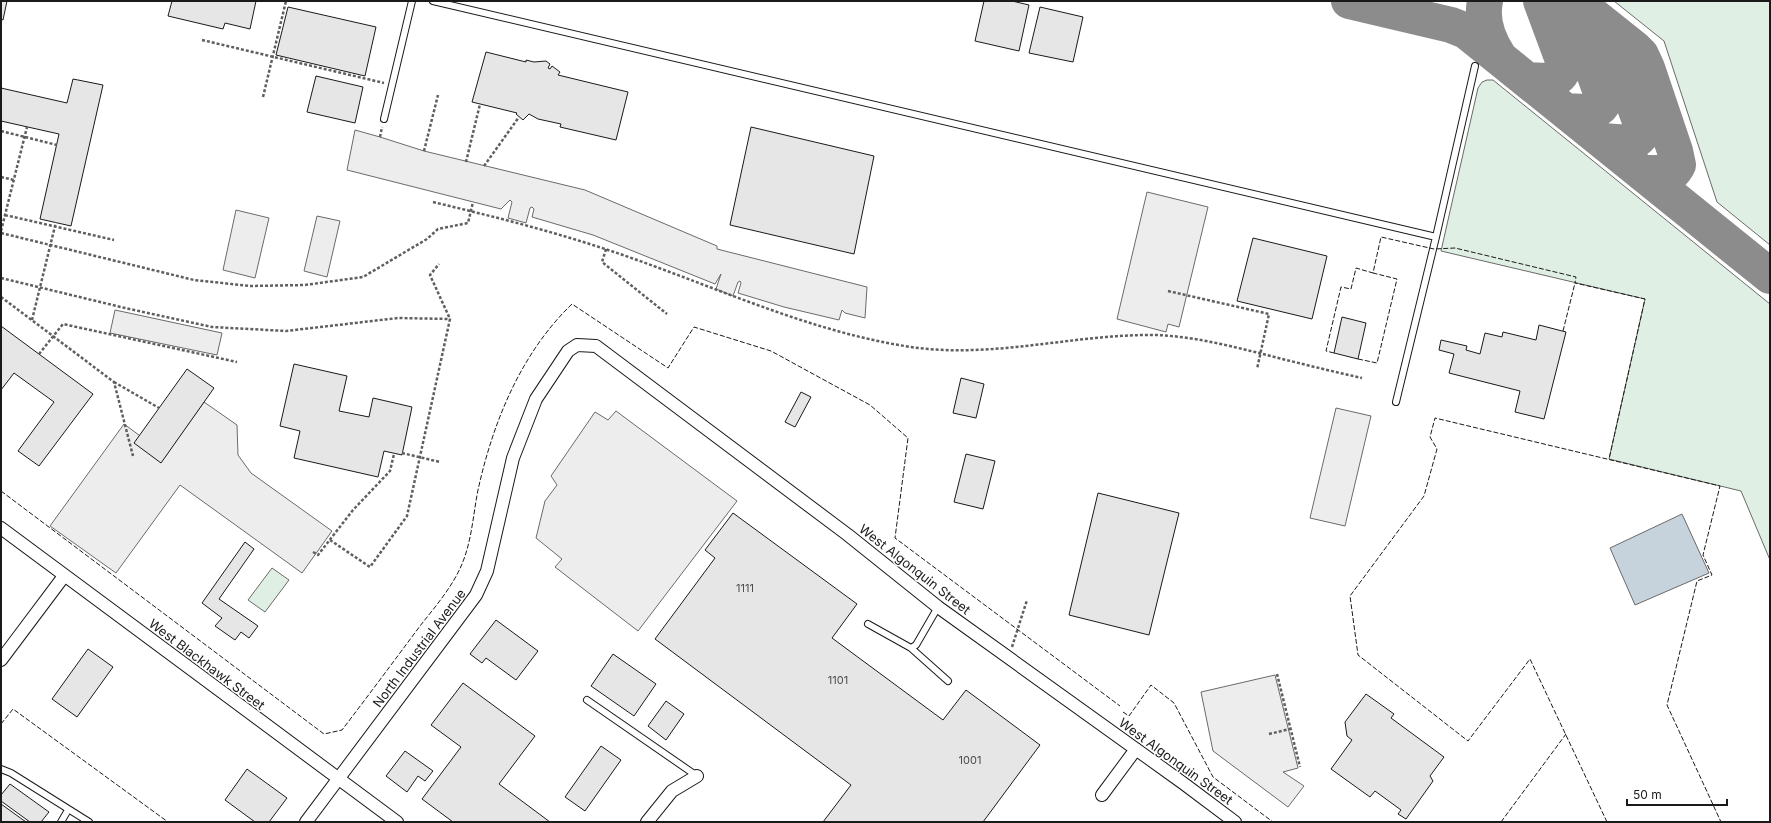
<svg xmlns="http://www.w3.org/2000/svg" width="1771" height="823" viewBox="0 0 1771 823" font-family="Inter,sans-serif">
	<style>
		.green { fill: #e0efe3; stroke: #6a6a6a }
		.parking { fill: #ededed; stroke: #6a6a6a }
		.water { fill: #c6d2dc; stroke: #6a6a6a }
		.lines { fill: none; stroke-linecap: round; stroke-linejoin: round }
		.taxiway { stroke: #8c8c8c; stroke-width: 36 }
		.building { fill: #e6e6e6; stroke: #1a1a1a }
		.service-casing { stroke: #1a1a1a; stroke-width: 8 }
		.minor-casing { stroke: #1a1a1a; stroke-width: 14 }
		.path { stroke: #5f5f5f; stroke-width: 2.5; stroke-dasharray: 3 2; stroke-linecap: butt }
		.service { stroke: #fff; stroke-width: 6 }
		.minor { stroke: #fff; stroke-width: 12 }
		.fence { stroke: #1a1a1a; stroke-width: 1; stroke-dasharray: 5 2; stroke-linecap: butt }
		.labels { text-anchor: middle; stroke-width: 3; stroke-linejoin: round; paint-order: stroke }
		.number-label { font-size: 11px; fill: #4d4d4d }
		.street-label { font-size: 13px; fill: #1a1a1a; stroke: #fff }
	</style>
	<rect width="100%" height="100%" fill="#fff"/>
	<path class="green" d="M1614 1H1770V245L1717 202 1664 41Z
		M1487 80H1493L1770 304V560L1741 491 1609 459 1645 299 1441 251 1478 88 1482 82Z
		M272 568 289 580 265 612 248 600Z"/>
	<path class="parking" d="M355 130 380 137 424 151 585 190 717 246V249L867 287 865 318 845 313 842 310 839 320 784 307 738 293 741 283 740 281 738 282 733 296 716 289 721 274 715 284 593 235 532 217 534 209 532 207 530 208 526 223 508 218 512 202 510 200 501 209 347 170Z
		M1147 192 1208 207 1179 327 1168 324 1166 332 1117 319Z
		M236 210 269 218 255 278 223 270Z
		M317 216 340 221 327 277 304 271Z
		M115 310 222 333 217 355 110 333Z
		M204 402 237 425 238 455 251 473 332 531 302 573 180 485 116 573 50 526 124 424 166 455Z
		M1336 408 1371 416 1345 526 1310 518Z
		M616 411 737 501 638 631 555 567 562 559 536 538 545 501 557 485 551 476 595 412 608 420Z
		M1275 675 1298 768 1283 772 1304 786 1288 807 1213 751 1201 692Z"/>
	<path class="water" d="M1682 514 1709 573 1635 605 1610 548Z"/>
	<g class="lines">
		<path class="taxiway" d="M1349 1 1451 25 1466 31 1770 276
			M1485 1C1481 21 1487 38 1498 55
			M1575 1 1634 48 1641 55 1647 68 1675 151 1678 165 1674 171 1670 173H1642
			M1528 80C1542 81 1564 84 1564 63L1541 1
			M1566 111C1579 111 1598 116 1604 101L1568 1
			M1604 141C1616 142 1641 147 1643 129L1604 24"/>
	</g>
	<path class="building" d="M1 1H7L3 20 1 19Z
		M172 1H256L250 29 225 23 223 29 168 16Z
		M984 1H1012L1029 5 1019 51 975 41Z
		M288 7 376 27 365 76 276 55Z
		M1040 7 1083 17 1073 62 1029 53Z
		M486 52 526 62V60L534 62 546 61 550 64 548 68 550 69 552 66 560 72 558 75 628 92 616 140 560 127 561 124 538 119 529 114 523 120 516 114 517 113 513 112 472 102Z
		M316 76 363 87 355 123 307 112Z
		M73 79 103 85 71 226 40 219 59 134 1 121V88L67 103Z
		M751 127 874 156 854 254 730 225Z
		M1253 238 1327 256 1312 319 1237 301Z
		M1342 317 1366 323 1358 359 1334 353Z
		M1539 325 1566 332 1544 419 1515 412 1520 391 1449 373 1454 354 1439 350 1441 340 1467 346 1466 350 1480 354 1485 333 1502 337 1503 332 1536 340Z
		M1 326 93 394 39 466 18 451 54 402 14 373 1 390Z
		M294 364 347 376 339 411 369 417 373 398 412 407 402 455 384 451 378 477 294 458 300 431 280 426Z
		M187 369 214 388 161 463 134 443Z
		M961 378 984 384 976 418 953 413Z
		M801 392 811 397 795 427 785 422Z
		M966 454 995 461 983 509 954 502Z
		M1098 493 1179 513 1149 635 1069 615Z
		M733 513 857 604 832 638 943 720 966 690 1040 745 983 822H823L851 785 655 639 715 558 705 550Z
		M245 542 254 549 219 599 258 626 249 638 241 632 235 640 215 626 222 618 202 603Z
		M496 620 538 651 516 680 486 658 482 663 470 654Z
		M88 649 113 667 77 717 52 699Z
		M613 654 656 684 634 716 591 686Z
		M463 683 535 736 499 784 550 822H453L422 799 461 747 431 725Z
		M1366 694 1394 714 1391 718 1444 757 1430 776 1433 781 1406 819 1398 814 1401 810 1375 791 1370 797 1331 769 1352 740 1347 736 1345 722Z
		M666 701 684 714 666 740 648 726Z
		M601 746 621 760 585 811 565 797Z
		M405 751 433 771 425 781 418 776 407 792 386 776Z
		M247 769 287 798 269 822H255L225 800Z
		M10 784 49 812 41 822H30L1 801V795Z
		M1 804 26 822H1Z"/>
	<g class="lines">
		<defs>
			<path id="service" d="M433 1 1436 237
				M384 119 412 1
				M1396 402 1436 237 1475 66
				M868 624 911 648 916 645 938 607
				M911 648 948 681
				M587 700 697 776
				M1 769 11 773 89 822
				M61 822 68 810"/>
			<path id="minor" d="M1 528 397 822
				M1 660 64 576
				M1102 795 1136 749
				M306 822 476 595 487 571 513 458 536 399 568 351 577 345 596 346 848 535 938 607 1183 783 1235 822
				M647 822 672 791 697 776"/>
		</defs>
		<use href="#service" class="service-casing"/>
		<use href="#minor" class="minor-casing"/>
		<path class="path" d="M202 40 384 83
			M263 97 286 1
			M1 131 57 145
			M380 137 382 127
			M424 151 438 95
			M466 162 480 104
			M484 166 519 117
			M1 177 14 180
			M433 202C491 216 548 230 605 249 706 282 804 331 911 347 993 359 1073 334 1155 335 1189 336 1222 344 1255 352 1290 361 1326 370 1362 378
			M5 215 114 240
			M1 231 27 127
			M1 233 194 280 250 286 305 285 363 277 427 239 438 229 468 223 473 202
			M606 249 602 262 667 314
			M1 278 125 308 212 327 286 331 398 318 450 319
			M1168 291 1269 314 1257 369
			M1 297 114 382 133 456
			M32 320 56 222
			M39 354 63 324 237 362
			M114 382 159 408
			M402 453 440 462
			M330 540 370 567 407 516 450 319 430 275 439 264
			M313 552 318 555 353 510 390 471 394 454
			M1012 647 1027 600
			M1277 674 1300 767
			M1269 734 1290 729"/>
		<use href="#service" class="service"/>
		<use href="#minor" class="minor"/>
		<path class="fence" d="M1563 331 1575 283
			M1334 353 1326 351 1341 287 1351 289 1356 268 1373 273
			M1358 359 1377 363 1397 279 1373 273 1381 237 1434 249 1455 248 1576 277 1575 283 1645 299 1609 459
			M1 491 324 734 342 730C368 696 394 661 420 626 435 607 453 586 462 564 472 540 473 515 478 490 493 422 521 353 572 304L668 368 694 327 771 351 870 405 908 438 895 538 1120 706
			M1123 712 1129 716 1151 685 1174 703 1213 777 1273 822
			M1 724 13 709 168 822
			M1501 822 1566 734
			M1607 822 1530 659 1468 741 1358 655 1350 596 1424 496 1437 449 1430 437 1435 418 1720 486 1703 555 1712 575 1697 581 1667 705 1721 822"/>
	</g>
	<g class="labels">
		<g class="number-label">
			<text x="745" y="592">1111</text>
			<text x="838" y="684">1101</text>
			<text x="970" y="764">1001</text>
		</g>
		<g class="street-label">
			<text transform="translate(915 569) rotate(38)" y="5">West Algonquin Street</text>
			<text transform="translate(419 648) rotate(-53)" y="5">North Industrial Avenue</text>
			<text transform="translate(207 664) rotate(37)" y="5">West Blackhawk Street</text>
			<text transform="translate(1176 761) rotate(36)" y="5">West Algonquin Street</text>
		</g>
	</g>
	<rect width="1771" height="823" fill="none" stroke="#1a1a1a" stroke-width="4"/>
	<path d="M1627 799v6h100v-6" fill="none" stroke="#1a1a1a" stroke-width="2"/>
	<text x="1633" y="799" font-size="12" fill="#1a1a1a" stroke="#ffffff" stroke-width="3" paint-order="stroke">50 m</text>
</svg>
